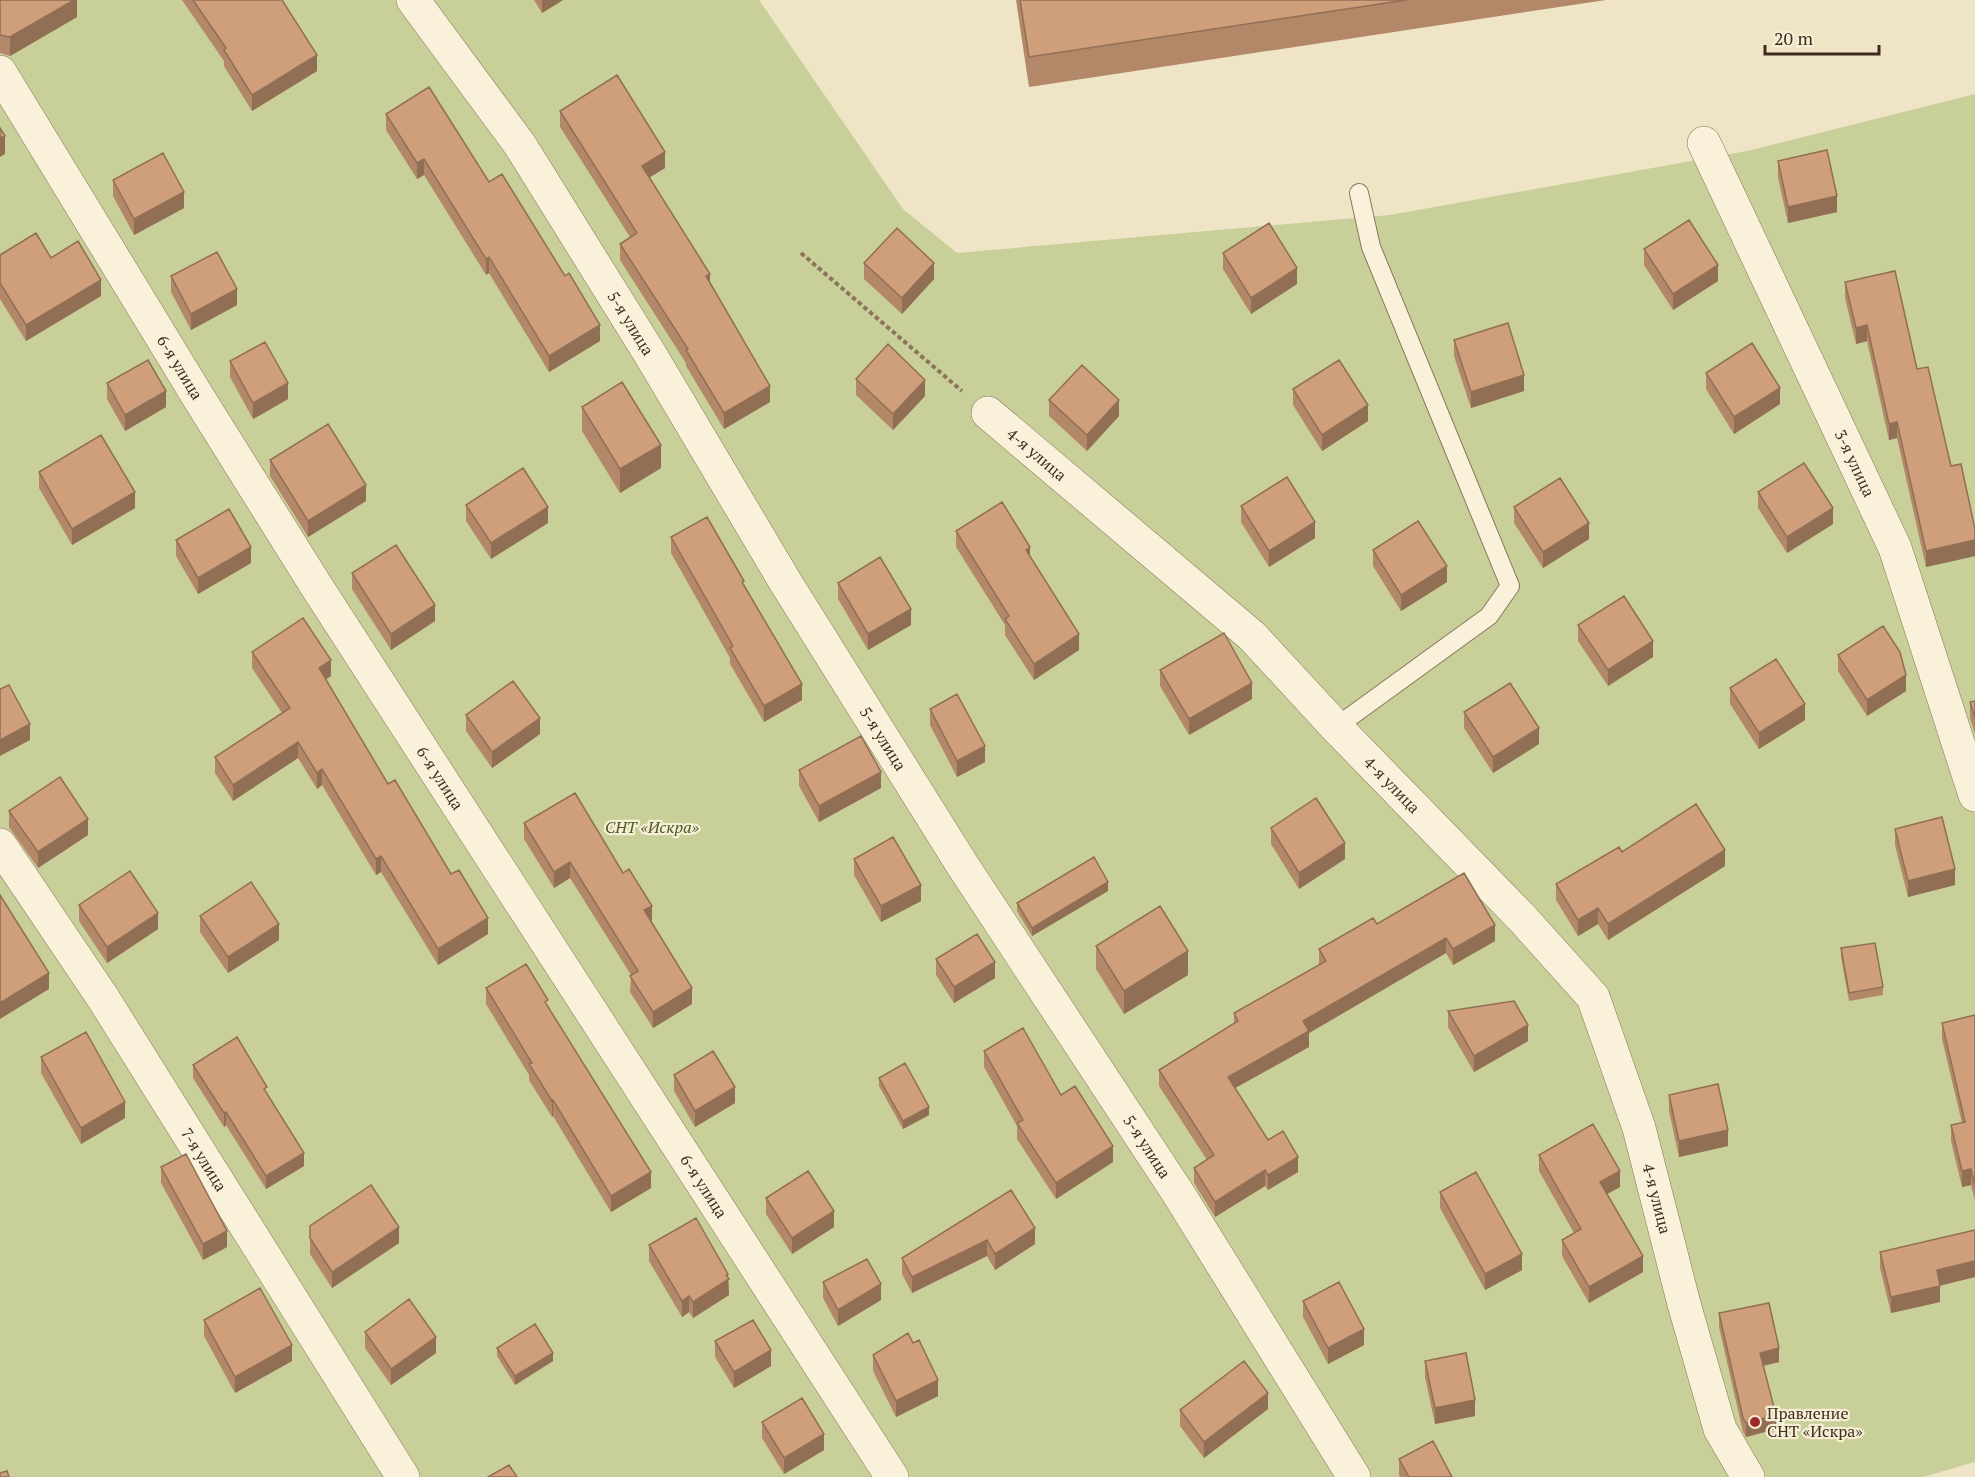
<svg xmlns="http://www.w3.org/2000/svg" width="1975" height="1477" viewBox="0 0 1975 1477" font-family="'PT Serif',serif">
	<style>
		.green { fill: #c8cf99 }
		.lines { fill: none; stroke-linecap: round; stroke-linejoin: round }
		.lane-casing { stroke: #8c755b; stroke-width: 20 }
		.street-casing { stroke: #8c755b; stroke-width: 34 }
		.path { stroke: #8c755b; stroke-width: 4; stroke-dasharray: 4.5 3; stroke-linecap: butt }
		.lane { stroke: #faf1da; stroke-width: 18 }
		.street { stroke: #faf1da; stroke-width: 33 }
		.wall { fill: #b28869 }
		.shaded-wall { fill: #916f55 }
		.building { fill: #cf9e7a; stroke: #916f55; stroke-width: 1.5 }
		.poi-dot { fill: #9d2828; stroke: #f7eed6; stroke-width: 2 }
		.labels { text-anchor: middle; stroke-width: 4.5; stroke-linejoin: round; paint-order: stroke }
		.street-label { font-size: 16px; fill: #3c2d1f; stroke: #f7eed6 }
		.park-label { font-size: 16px; font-style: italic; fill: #4b5925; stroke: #f7eed6 }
		.poi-label { font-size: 16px; fill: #3c2d1f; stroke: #f7eed6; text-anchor: start }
	</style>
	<rect width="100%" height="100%" fill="#f0e4c6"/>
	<path class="green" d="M0 0H759L903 209 957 253 1390 215 1747 151 1975 94V1462L1923 1477H0Z"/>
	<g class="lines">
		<defs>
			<path id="lane" d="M1336 727 1489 616 1510 586 1371 247 1359 193"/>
			<g id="street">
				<path id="s1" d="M413 0 520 145 650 354 786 583 963 866 1178 1193 1354 1477"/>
				<path id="s2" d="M0 72 200 400 315 584 892 1477"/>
				<path id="s3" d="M1704 143 1895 548 1975 795"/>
				<path id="s4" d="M988 413 1252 636 1336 727 1522 918 1593 997 1639 1128 1684 1304 1720 1429 1748 1477"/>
				<path id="s5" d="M0 845 103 998 403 1477"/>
			</g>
		</defs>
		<use href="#lane" class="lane-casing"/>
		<use href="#street" class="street-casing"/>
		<path class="path" d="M801 253 962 391"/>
		<use href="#lane" class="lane"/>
		<use href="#street" class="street"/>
	</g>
	<path class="wall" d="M0 0H77V17L10 56 0 53Z
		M182 0H282L317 71 252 111 224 66V61Z
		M534 0H563L542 13Z
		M1016 0H1606L1029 87Z
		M560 111 665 168 650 177 710 283 770 402 724 429 686 366V363L620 260V244L630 237 560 127Z
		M386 114 489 182 600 341 549 372 489 273 486 275 424 175 417 179 386 130Z
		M1778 161 1837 212 1788 223 1778 177Z
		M113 180 184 208 134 235 113 196Z
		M1644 249 1718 281 1673 310 1644 265Z
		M1223 253 1297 284 1251 314 1223 269Z
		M0 255 51 258 101 296 26 341 0 299Z
		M864 263 934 279 902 314 864 279Z
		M171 276 237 305 191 330 171 292Z
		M1845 282 1917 369 1951 466 1975 529V556L1926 567 1897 438 1889 440 1867 341 1856 344 1845 298Z
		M1454 340 1524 391 1471 408 1454 356Z
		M230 361 288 399 253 419 230 377Z
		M1706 373 1780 404 1734 434 1706 389Z
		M856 379 925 396 893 430 856 395Z
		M107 383 166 407 125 431 107 399Z
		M1293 389 1368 421 1322 451 1293 405Z
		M1049 400 1119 416 1087 451 1049 416Z
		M582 407 661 468 620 493 582 431Z
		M270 460 366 501 308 537 270 476Z
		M39 472 135 508 72 545 39 488Z
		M1758 492 1833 524 1787 553 1758 508Z
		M466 505 548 523 491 559 466 521Z
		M1241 506 1315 538 1269 567 1241 522Z
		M1514 507 1589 539 1543 568 1514 523Z
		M956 531 1030 557 1079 650 1034 680 1005 635V625L956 547Z
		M671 537 744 585 802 700 764 722 730 664V658L671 553Z
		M176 540 251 563 198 594 176 556Z
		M1373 550 1447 582 1401 611 1373 566Z
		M352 573 435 621 391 650 352 589Z
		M838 583 911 625 868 650 838 599Z
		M1578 625 1653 657 1608 686 1578 641Z
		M252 652 331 676 326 679 388 784 451 874 488 934 438 965 381 872 376 875 322 785 317 789 298 758 233 801 215 773V757L282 713 252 668Z
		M1838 655 1906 691 1867 716 1838 671Z
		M1160 670 1252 699 1189 735 1160 686Z
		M1730 688 1805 720 1759 749 1730 704Z
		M1975 701V734L1970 718V702Z
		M930 709 985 762 957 777 930 725Z
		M1464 712 1539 744 1493 773 1464 728Z
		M466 715 540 734 492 768 466 731Z
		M799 770 881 788 819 822 799 786Z
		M9 811 88 835 38 868 9 827Z
		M524 823 651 922 692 1004 653 1028 630 992 631 975 570 878 554 888 524 839Z
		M1271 828 1345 859 1299 889 1271 844Z
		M1895 829 1955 885 1908 897 1895 845Z
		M1622 852 1725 866 1608 940 1598 924 1578 936 1556 900V884Z
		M854 859 921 901 881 922 854 875Z
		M1108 891 1032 936 1017 911V903Z
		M79 905 158 929 107 963 79 921Z
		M200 916 279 940 228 973 200 932Z
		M1377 924 1495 941 1453 965 1446 953 1309 1033V1047L1235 1088 1268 1140 1298 1172 1268 1190 1265 1186 1215 1217 1194 1183V1168L1207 1160 1159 1086V1070L1234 1023V1013L1319 965V949Z
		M1096 946 1188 975 1124 1014 1096 969Z
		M1841 948 1883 987V995L1849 1001 1841 957Z
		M936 959 995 978 954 1003 936 975Z
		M486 988 548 1006 651 1188 611 1212 553 1116 552 1117 529 1080V1075L486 1004Z
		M1448 1011 1528 1041 1474 1072 1448 1027Z
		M1975 1015V1201L1971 1185 1962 1187 1951 1141V1125L1962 1123 1942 1039V1023Z
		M984 1051 1061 1095 1113 1162 1056 1199 1017 1139V1126L984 1067Z
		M41 1057 125 1118 81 1144 41 1073Z
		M193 1065 267 1094 304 1166 266 1189 226 1125 224 1127 193 1078Z
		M674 1075 735 1103 695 1127 674 1091Z
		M879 1078 929 1115 903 1129 879 1086Z
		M1669 1095 1728 1146 1679 1157 1669 1111Z
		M1539 1155 1620 1187 1607 1194 1643 1272 1589 1303 1562 1256V1240L1574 1233 1539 1171Z
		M161 1167 227 1247 203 1260 161 1183Z
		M1011 1190 1035 1244 995 1270 987 1256 912 1293 902 1274V1258Z
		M1440 1192 1522 1270 1485 1290 1440 1208Z
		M766 1198 834 1227 792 1254 766 1214Z
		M310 1226 399 1243 332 1288 310 1254Z
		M1975 1230V1277L1940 1286V1302L1891 1313 1880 1268V1252Z
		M649 1245 728 1278 729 1295 693 1318 689 1312 682 1317 649 1261Z
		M823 1282 881 1300 838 1326 823 1298Z
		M1303 1301 1364 1345 1328 1364 1303 1317Z
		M1719 1313 1779 1362 1764 1366 1776 1429 1746 1437 1743 1432 1719 1327Z
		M204 1320 292 1361 235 1393 204 1336Z
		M365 1332 436 1353 391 1385 365 1348Z
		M715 1341 771 1366 734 1388 715 1357Z
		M913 1343 938 1396 896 1417 873 1371V1355Z
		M497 1348 553 1361 515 1385 497 1356Z
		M1425 1361 1475 1416 1435 1424 1425 1377Z
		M1268 1409 1204 1458 1180 1426V1410Z
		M762 1422 824 1450 784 1474 762 1438Z
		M1399 1459 1452 1477H1400L1399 1475Z"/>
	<path class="shaded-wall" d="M74 0H77V17L10 56V37Z
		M542 0H563L542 13Z
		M317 55V71L252 111V95Z
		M5 136V154L0 157V138Z
		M665 152V168L642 182V166Z
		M424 159V175L417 179V163Z
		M184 192V208L134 235V219Z
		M1837 196V212L1788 223V207Z
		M489 257V273L486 275V259Z
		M934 263V279L902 314V298Z
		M1718 265V281L1673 310V294Z
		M1297 268V284L1251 314V298Z
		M710 274V290L706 276Z
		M101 280V296L26 341V325Z
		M237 289V305L191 330V314Z
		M600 325V341L549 372V356Z
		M1867 325V341L1856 344V328Z
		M1524 375V391L1471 408V392Z
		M925 380V396L893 430V414Z
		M288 383V399L253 419V403Z
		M770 386V402L724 429V413Z
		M1780 388V404L1734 434V417Z
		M166 391V407L125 431V415Z
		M1119 400V416L1087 451V435Z
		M1368 405V421L1322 451V435Z
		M1897 422V438L1889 440V424Z
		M661 445V468L620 493V469Z
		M366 485V501L308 537V521Z
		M135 492V508L72 545V529Z
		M548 507V523L491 559V543Z
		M1833 508V524L1787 553V537Z
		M1315 522V538L1269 567V551Z
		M1589 523V539L1543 568V552Z
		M1975 540V556L1926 567V551Z
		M251 547V563L198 594V578Z
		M1030 547V563L1026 550Z
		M1447 566V582L1401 611V595Z
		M435 605V621L391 650V634Z
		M911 609V625L868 650V634Z
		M1079 634V650L1034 680V664Z
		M1653 641V657L1608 686V670Z
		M331 660V676L319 684V668Z
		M1906 675V691L1867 716V700Z
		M1252 683V699L1189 735V719Z
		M802 684V700L764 722V706Z
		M1805 704V720L1759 749V733Z
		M540 718V734L492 768V752Z
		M30 724V740L0 756V740Z
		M1539 728V744L1493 773V757Z
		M298 742V758L233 801V785Z
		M985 746V762L957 777V761Z
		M322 769V785L317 789V773Z
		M881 772V788L819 822V806Z
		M88 819V835L38 868V852Z
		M1345 843V859L1299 889V873Z
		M1725 850V866L1608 940V924Z
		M381 856V872L376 875V859Z
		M570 862V878L554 888V872Z
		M1955 869V885L1908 897V881Z
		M1108 882V891L1032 936V928Z
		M921 885V901L881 922V906Z
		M652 906V922L644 910Z
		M1598 908V924L1578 936V920Z
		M158 913V929L107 963V947Z
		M488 918V934L438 965V949Z
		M279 924V940L228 973V957Z
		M1495 925V941L1453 965V949Z
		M1446 938V953L1309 1033V1047L1228 1092V1077L1303 1021Z
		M1188 951V975L1124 1014V991Z
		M995 962V978L954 1003V987Z
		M49 973V989L0 1019V1003Z
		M692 988V1004L653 1028V1012Z
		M1528 1025V1041L1474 1072V1056Z
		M735 1087V1103L695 1127V1111Z
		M553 1100V1116L552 1117V1101Z
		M125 1102V1118L81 1144V1128Z
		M929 1107V1115L903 1129V1121Z
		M226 1112V1125L224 1127V1113Z
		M1728 1130V1146L1679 1157V1141Z
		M1113 1146V1162L1056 1199V1183Z
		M304 1153V1166L266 1189V1176Z
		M1298 1157V1172L1268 1190V1175Z
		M1971 1169V1185L1962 1187V1171Z
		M1265 1170V1186L1215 1217V1202Z
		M1620 1171V1187L1600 1198V1182Z
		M651 1172V1188L611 1212V1196Z
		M834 1211V1227L792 1254V1238Z
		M399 1227V1243L332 1288V1272Z
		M1035 1228V1244L995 1270V1254Z
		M227 1231V1247L203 1260V1244Z
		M987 1240V1256L912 1293V1277Z
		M1522 1254V1270L1485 1290V1274Z
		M1643 1256V1272L1589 1303V1287Z
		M1975 1261V1277L1937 1286V1270Z
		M728 1274 729 1295 693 1318V1302Z
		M881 1284V1300L838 1326V1310Z
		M1940 1286V1302L1891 1313V1297Z
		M689 1296V1312L682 1317V1301Z
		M1364 1329V1345L1328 1364V1348Z
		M436 1337V1353L391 1385V1369Z
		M292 1345V1361L235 1393V1377Z
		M1779 1348V1362L1760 1366V1353Z
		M771 1350V1366L734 1388V1372Z
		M553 1353V1361L515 1385V1376Z
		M938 1380V1396L896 1417V1401Z
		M1268 1393V1409L1204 1458V1442Z
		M1475 1400V1416L1435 1424V1408Z
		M1776 1415V1429L1746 1437V1423Z
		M824 1434V1450L784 1474V1458Z"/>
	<path class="building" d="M0 0H74L10 37 0 35Z
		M193 0H282L317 55 252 95 224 50 226 48Z
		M1020 0H1406L1029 57Z
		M617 75 665 152 642 166 710 274 706 276 770 386 724 413 686 350 688 349 620 244 637 233 560 111Z
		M429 87 489 182 502 174 565 276 569 273 600 325 549 356 489 257 486 259 424 159 417 163 386 114Z
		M0 128 5 136 0 138Z
		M1827 150 1837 196 1788 207 1778 161Z
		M163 153 184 192 134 219 113 180Z
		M1689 220 1718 265 1673 294 1644 249Z
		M1269 223 1297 268 1251 298 1223 253Z
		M897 228 934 263 902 298 864 263Z
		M36 233 51 258 78 241 101 280 26 325 0 283V255Z
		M217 252 237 289 191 314 171 276Z
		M1895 271 1917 369 1928 367 1951 466 1961 464 1975 529V540L1926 551 1897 422 1889 424 1867 325 1856 328 1845 282Z
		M1508 323 1524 375 1471 392 1454 340Z
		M265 342 288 383 253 403 230 361Z
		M1752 343 1780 388 1734 417 1706 373Z
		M888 344 925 380 893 414 856 379Z
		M148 360 166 391 125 415 107 383Z
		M1339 360 1368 405 1322 435 1293 389Z
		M1082 365 1119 400 1087 435 1049 400Z
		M622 382 661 445 620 469 582 407Z
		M328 424 366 485 308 521 270 460Z
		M101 435 135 492 72 529 39 472Z
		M1804 463 1833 508 1787 537 1758 492Z
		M523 468 548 507 491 543 466 505Z
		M1287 477 1315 522 1269 551 1241 506Z
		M1560 478 1589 523 1543 552 1514 507Z
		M1002 502 1030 547 1026 550 1079 634 1034 664 1005 619 1009 616 956 531Z
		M229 509 251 547 198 578 176 540Z
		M707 517 744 581 742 582 802 684 764 706 730 648 733 646 671 537Z
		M1418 521 1447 566 1401 595 1373 550Z
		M396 545 435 605 391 634 352 573Z
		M880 557 911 609 868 634 838 583Z
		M1624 596 1653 641 1608 670 1578 625Z
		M303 618 331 660 319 668 388 784 395 780 451 874 459 870 488 918 438 949 381 856 376 859 322 769 317 773 298 742 233 785 215 757 290 708 252 652Z
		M1883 626 1900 652 1906 675 1867 700 1838 655Z
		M1224 633 1252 683 1189 719 1160 670Z
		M1776 659 1805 704 1759 733 1730 688Z
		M513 681 540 718 492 752 466 715Z
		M1510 683 1539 728 1493 757 1464 712Z
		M9 685 30 724 0 740V689Z
		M957 694 985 746 957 761 930 709Z
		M1975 701V718L1970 702Z
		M861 736 881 772 819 806 799 770Z
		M60 777 88 819 38 852 9 811Z
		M575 793 623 873 629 869 652 906 644 910 692 988 653 1012 630 976 638 971 570 862 554 872 524 823Z
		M1316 798 1345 843 1299 873 1271 828Z
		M1696 804 1725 850 1608 924 1598 908 1578 920 1556 884 1619 847 1622 852Z
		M1942 817 1955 869 1908 881 1895 829Z
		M893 837 921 885 881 906 854 859Z
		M1094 857 1108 882 1032 928 1017 903Z
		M130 871 158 913 107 947 79 905Z
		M1464 873 1495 925 1453 949 1446 938 1303 1021 1309 1031 1228 1077 1268 1140 1283 1131 1298 1157 1268 1175 1265 1170 1215 1202 1194 1168 1214 1155 1159 1070 1238 1021 1234 1013 1326 961 1319 949 1373 918 1377 924Z
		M251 882 279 924 228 957 200 916Z
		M0 895 49 973 0 1003Z
		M1160 906 1188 951 1124 991 1096 946Z
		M977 934 995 962 954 987 936 959Z
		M1875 943 1883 987 1849 993 1841 948Z
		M526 964 548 1000 545 1002 651 1172 611 1196 553 1100 552 1101 529 1064 532 1063 486 988Z
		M1514 1001 1528 1025 1474 1056 1448 1011Z
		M1975 1015V1185L1971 1169 1962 1171 1951 1125 1965 1122 1942 1023Z
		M1023 1028 1061 1095 1075 1086 1113 1146 1056 1183 1017 1123 1023 1120 984 1051Z
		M86 1032 125 1102 81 1128 41 1057Z
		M237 1037 267 1087 264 1089 304 1153 266 1176 226 1112 224 1113 193 1065Z
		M713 1051 735 1087 695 1111 674 1075Z
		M905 1063 929 1107 903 1121 879 1078Z
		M1718 1084 1728 1130 1679 1141 1669 1095Z
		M1593 1124 1620 1171 1600 1182 1643 1256 1589 1287 1562 1240 1581 1229 1539 1155Z
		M186 1154 227 1231 203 1244 161 1167Z
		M808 1171 834 1211 792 1238 766 1198Z
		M1476 1172 1522 1254 1485 1274 1440 1192Z
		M371 1185 399 1227 332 1272 310 1238V1226Z
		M1011 1190 1035 1228 995 1254 987 1240 912 1277 902 1258Z
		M696 1218 728 1274 726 1275 729 1279 693 1302 689 1296 682 1301 649 1245Z
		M1975 1230V1261L1937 1270 1940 1286 1891 1297 1880 1252Z
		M867 1259 881 1284 838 1310 823 1282Z
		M1339 1282 1364 1329 1328 1348 1303 1301Z
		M260 1288 292 1345 235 1377 204 1320Z
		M409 1299 436 1337 391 1369 365 1332Z
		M1769 1303 1779 1348 1760 1353 1776 1415 1746 1423 1743 1418 1719 1313Z
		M753 1320 771 1350 734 1372 715 1341Z
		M535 1324 553 1353 515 1376 497 1348Z
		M908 1333 913 1343 919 1340 938 1380 896 1401 873 1355Z
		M1466 1353 1475 1400 1435 1408 1425 1361Z
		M1244 1361 1268 1393 1204 1442 1180 1410Z
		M802 1398 824 1434 784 1458 762 1422Z
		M1433 1441 1452 1477H1409L1399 1459Z
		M509 1465 517 1477H488Z
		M7 1471 9 1477H0V1473Z"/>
	<circle class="poi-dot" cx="1755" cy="1422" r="6"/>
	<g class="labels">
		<g class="street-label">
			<text dy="6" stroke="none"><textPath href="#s1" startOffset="390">5-я улица</textPath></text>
			<text dy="6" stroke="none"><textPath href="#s2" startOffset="346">6-я улица</textPath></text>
			<text dy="6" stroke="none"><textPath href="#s4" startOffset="64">4-я улица</textPath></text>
			<text dy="6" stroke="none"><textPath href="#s3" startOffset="354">3-я улица</textPath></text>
			<text dy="6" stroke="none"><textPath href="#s1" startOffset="876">5-я улица</textPath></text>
			<text dy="6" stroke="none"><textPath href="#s2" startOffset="832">6-я улица</textPath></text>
			<text dy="6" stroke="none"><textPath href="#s4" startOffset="550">4-я улица</textPath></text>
			<text dy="6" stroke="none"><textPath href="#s1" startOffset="1362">5-я улица</textPath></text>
			<text dy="6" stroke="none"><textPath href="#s5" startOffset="375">7-я улица</textPath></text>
			<text dy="6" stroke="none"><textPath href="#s2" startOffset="1318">6-я улица</textPath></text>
			<text dy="6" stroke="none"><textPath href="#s4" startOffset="1054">4-я улица</textPath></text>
		</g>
		<g class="park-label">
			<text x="652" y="833">СНТ «Искра»</text>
		</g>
		<g class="poi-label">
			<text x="1767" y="1419">Правление<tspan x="1767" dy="18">СНТ «Искра»</tspan></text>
		</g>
	</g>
	<path d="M1765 45v9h114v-9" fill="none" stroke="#3c2d1f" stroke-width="3"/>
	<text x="1774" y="45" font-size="18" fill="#3c2d1f" stroke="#f7eed6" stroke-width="4.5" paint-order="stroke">20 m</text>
</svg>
